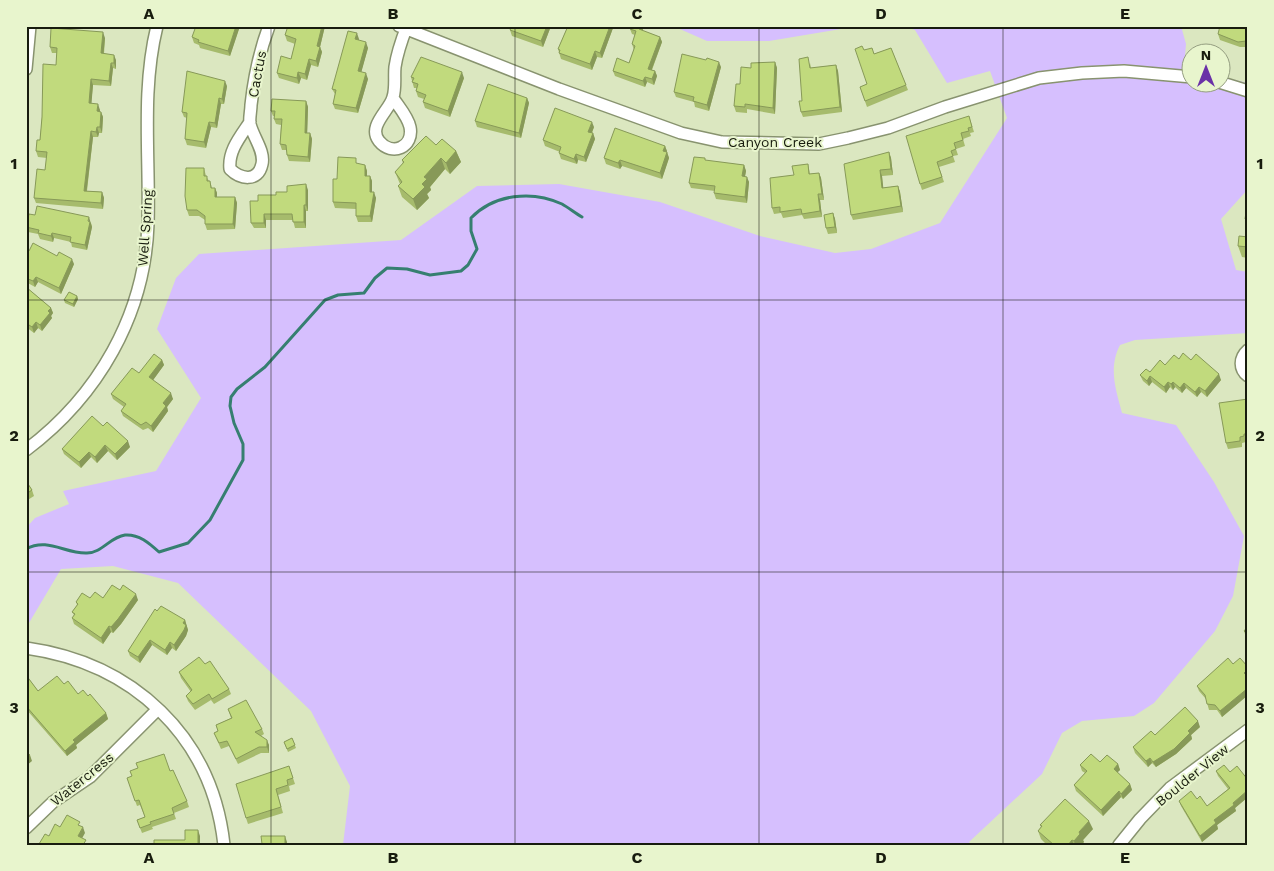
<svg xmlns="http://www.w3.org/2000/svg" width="1274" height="871" viewBox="0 0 1274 871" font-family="'Work Sans',sans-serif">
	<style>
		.green { fill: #d6bffe }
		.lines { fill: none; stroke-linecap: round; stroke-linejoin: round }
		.stream { stroke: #367f70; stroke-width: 3 }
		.minor-casing { stroke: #88936f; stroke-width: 14 }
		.minor { stroke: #fff; stroke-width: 11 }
		.wall { fill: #a6bb6c }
		.shaded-wall { fill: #879958 }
		.building { fill: #c1da7d; stroke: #879958 }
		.grid { fill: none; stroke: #181c0e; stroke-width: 1; stroke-opacity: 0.55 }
		.labels { text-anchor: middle; stroke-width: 4; stroke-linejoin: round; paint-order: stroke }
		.street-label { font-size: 14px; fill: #181c0e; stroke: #e8f5cd }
		.neatline { fill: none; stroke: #181c0e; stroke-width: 2 }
		.grid-label { font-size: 16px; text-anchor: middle; font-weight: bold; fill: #181c0e }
	</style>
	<rect width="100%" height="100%" fill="#dbe7c0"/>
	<path class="green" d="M673 26H859L769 41H707Z
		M904 26H1181L1186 44 1184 67 1191 69 1192 82H1222V77L1248 83V189L1221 219 1236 270 1248 272V333L1135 340 1120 345C1108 368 1116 390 1122 413L1176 425 1214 482 1244 536 1233 596 1215 631 1154 703 1134 716 1082 721 1062 733 1042 774 969 842 971 845H343L350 786 311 711 178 583 113 566 61 569 26 628V528L35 518 69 504 63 491 156 471 201 398 157 329 176 278 199 254 401 240 477 186 559 184 660 202 760 236 835 253 871 249 940 223 1007 118 990 71 947 83 915 30Z"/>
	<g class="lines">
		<path class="stream" d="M26 549C48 537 65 554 87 553 102 553 110 537 125 535 139 534 149 543 159 552L188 543 210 520 243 460V444L234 423 230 406 231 397 237 389 265 367 325 300 338 295 364 293 375 278 387 268 407 269 430 275 461 271 468 265 477 249 471 231V218C494 194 532 190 562 204 569 208 575 213 582 217"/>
		<defs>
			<path id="minor" d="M399 26 559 89 681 133 722 142 819 144 848 138 888 128 945 107 1039 78 1082 73 1124 71 1192 77
				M26 69 30 26
				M1219 82 1248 91
				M393 98C399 107 408 117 410 127 414 147 392 157 379 141 367 126 390 110 393 97 396 88 394 76 395 67 397 53 402 39 407 26
				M250 122C240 137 228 151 230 169 240 179 258 183 262 164 265 151 253 137 250 124 249 118 251 111 251 105 254 77 259 53 269 26
				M1248 350C1239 358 1239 369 1248 376
				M26 450C98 396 145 315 148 224 150 157 141 91 157 26
				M26 648C133 663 212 736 224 845
				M26 828 53 802 90 777 158 709
				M1119 845 1140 819 1170 788 1248 730"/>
		</defs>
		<use href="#minor" class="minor-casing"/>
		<use href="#minor" class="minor"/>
	</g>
	<path class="wall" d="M240 26 230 56 200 48 199 45 194 43 192 37Z
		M325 26 320 47 322 52 318 67 311 65 307 80 301 78 299 84 279 78 277 73 291 59 295 44 287 41 285 35Z
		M512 26H551L543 47 512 36 510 30Z
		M568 26H613V28L602 58 597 57 592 70 561 59 558 49Z
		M631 26H642L643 29V31L660 37 662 42 652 70 655 71 657 76 654 85 647 82 645 87 615 76 613 71 629 63 634 50 632 44 635 35 632 34 630 29Z
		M1248 26V47H1240L1220 40 1218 34Z
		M105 38 104 54 116 60V69L113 68 111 86 93 85 91 104 100 110V112H101L103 117 102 133H99L98 137H93L87 191 102 192 104 198 103 209 36 203 34 198 45 170 47 158 38 157 36 151 40 140 42 117 56 65 57 53H52L50 47Z
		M359 39V40L368 48 361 72 368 79 358 113 335 109 333 104 335 94 332 89Z
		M891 48 908 90 867 107 860 87 867 84 864 50 874 54Z
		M706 60 721 67 709 111 695 107 694 102 676 97 674 92Z
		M775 62 777 68 775 114 747 109V113L736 112 734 106 740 84 751 68Z
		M810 63 811 68 836 65 838 71 842 112 803 117 801 112Z
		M411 77 464 78 450 117 425 108 423 102 424 99 418 97 416 91 417 88H414Z
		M227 86 224 104H221L217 128 211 127 206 148 187 145 185 139 187 118 184 117 182 112Z
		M527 98 529 103 521 138 477 127 475 121Z
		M306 101 308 107 307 133H310L312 139 310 162 289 161 287 155V150H282L280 144 281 125 276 124 274 119V116H273L271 111Z
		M969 116 974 132 970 133 971 136 963 139 965 146 956 149 958 155 953 156 955 162 939 167 944 182 922 190 920 184Z
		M594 127 592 133H593L595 139 586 162 578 160 577 164 561 159 559 153 560 152 545 146 543 140Z
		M436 145 456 151 461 162 450 174 445 169 430 187 431 190 427 194 429 198 417 210 402 197 398 186 400 184 395 172 403 164 402 160Z
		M665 146 669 158 662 179 622 166 620 169 606 164 604 158Z
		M889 152 891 158 893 175 882 176 883 188 898 186 900 192 903 212 853 220 851 215Z
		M706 161 744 165 746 171 745 176 749 182 747 203 716 199 714 193 715 191 691 188 689 183Z
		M358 164 365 165 367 171V176H370L372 181V192L376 198 372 222H358L356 216V209L335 208 333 202 337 179Z
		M808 164 810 174 819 173 821 178 824 200H820L822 217 804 219 802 215 783 218 781 213 774 214 772 208 794 175Z
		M204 168 206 176 209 181H210L212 188H215L217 193V197H235L237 203 235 229 207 230 205 224V220L199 216H189L187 210Z
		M308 190V211H306V228H295L293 220H266V228H254L251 223 258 201 287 192Z
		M1248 206V227L1245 219Z
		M833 213 835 219 837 233 828 234 826 228Z
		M91 223 92 227 87 250 72 247 71 242 54 238 53 242 40 239 38 234 28 232 26 227V225Z
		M1248 237V258L1242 257 1238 246Z
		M26 250 74 264 61 294 38 282 35 287 26 282Z
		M26 287 51 308 53 313 51 316 52 318 42 331 38 328 34 333 26 327Z
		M77 296 78 299 74 307 65 303 64 300Z
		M1179 359 1191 360 1221 380 1207 397 1201 392 1197 397 1186 388 1182 393 1175 387 1173 390 1170 387 1166 393 1152 382 1149 386 1143 381 1140 375 1150 372Z
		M162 360 164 365 153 380 173 399 167 407 168 411 153 432 148 428 143 430 123 416 121 411 124 407 113 399 111 394 139 373Z
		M1248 399V440H1246V442L1242 443V447L1228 449 1226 443Z
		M103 426 130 447 117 460 108 451 97 463 91 457 81 468 64 454 62 449Z
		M26 481 32 490 34 496 26 501Z
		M120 590 138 600 121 624 113 633 111 632 103 644 74 624 72 618 74 615 72 612 77 605 76 602 90 598H103Z
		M157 611 185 620 188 630 186 636 176 651 172 648 167 655 152 645 140 663 130 656 128 651Z
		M1248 626V639L1246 637 1244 631Z
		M205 664 229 689 231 694 214 704 211 700 195 710 188 701 186 696 191 692 181 678 179 672Z
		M1233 664 1248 667V695L1222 717 1217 710H1209L1206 699 1199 691 1197 686Z
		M26 675 38 691 64 684 78 694 88 696 106 713 108 719 76 745 77 748 67 756 26 709Z
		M228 709 262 729 264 734 261 736 269 745V753H261L238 764 229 746 221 749 214 733 218 731 216 725 231 718Z
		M1200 727 1191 735 1192 739 1176 754 1156 767 1152 763 1148 767 1135 753 1133 747 1155 735Z
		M292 738 296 748 288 752 284 742Z
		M1100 762 1118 764 1120 770 1117 772 1130 784 1132 790 1123 799 1121 797 1103 816 1076 791 1074 785 1085 773 1082 771 1080 765Z
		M289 766 295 784 289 786 290 791 278 795 283 813 248 824 246 818Z
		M170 771 187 801 189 807 174 813 176 819 152 827 153 829 142 833 137 820 145 817 140 805 137 806 127 778Z
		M1216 771 1230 772 1248 780V797L1235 808 1236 811 1217 825 1218 829 1202 842 1181 806 1179 801 1197 799 1207 806 1228 789 1218 776Z
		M1040 825 1093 829 1083 840 1084 842 1081 845H1047L1041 839 1038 831 1041 827Z"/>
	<path class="shaded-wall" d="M236 26H240L230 56 228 51Z
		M322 26H325L320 47 322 52 318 67 316 61 317 46Z
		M547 26H551L543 47 541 41Z
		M610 26H613V28L602 58 600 53Z
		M640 26H642L643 29 641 35 639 29Z
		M103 32 105 38 103 59 101 53Z
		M357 33 359 39 358 45 355 39Z
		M1247 36 1248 38V47L1246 41Z
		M660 37 662 42 650 74 648 69Z
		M366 42 368 48 360 77 358 71Z
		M595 51 597 57 592 70 590 64Z
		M114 55 116 60V69L114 63Z
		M309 59 311 65 307 80 305 74Z
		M719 62 721 67 709 111 707 105Z
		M775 62 777 68 775 114 773 108Z
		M111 63 113 68 111 86 109 81Z
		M836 65 838 71 842 112 840 107Z
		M655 71 657 76 654 85 652 79Z
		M298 72 301 78 299 84 297 78Z
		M462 72 464 78 450 117 448 111Z
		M366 73 368 79 358 113 356 108Z
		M645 77 647 82 645 87 643 81Z
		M91 79 93 85 91 109 89 103Z
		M225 81 227 86 224 104 222 99Z
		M219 98 221 104 217 128 215 123Z
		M527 98 529 103 521 138 519 133Z
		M306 101 308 107 307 139 305 133Z
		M98 104 100 110 99 117 97 111Z
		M101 112 103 117 102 133 100 127Z
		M209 122 211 127 206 148 204 142Z
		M592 122 594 127 590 137 588 132Z
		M97 127 99 133 98 137 96 132Z
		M91 131 93 137 86 196 84 191Z
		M310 133 312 139 310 162 308 157Z
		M593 133 595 139 586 162 584 157Z
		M665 146 667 151 665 157 663 151Z
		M456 151 461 162 450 174 446 163Z
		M667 152 669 158 662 179 660 173Z
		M889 152 891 158 893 175 891 169Z
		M576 154 578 160 577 164 574 159Z
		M441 158 445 169 430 187 431 190 427 194 429 198 417 210 413 199 422 184 424 177Z
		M620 160 622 166 620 169 618 163Z
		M365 165 367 171V181L365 176Z
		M744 165 746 171 744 182 742 176Z
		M880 170 882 176 884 194 882 188Z
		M819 173 821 178 824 200 822 194Z
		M370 176 372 181V197L370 192Z
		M747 177 749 182 747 203 745 197Z
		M306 184 308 190V211L306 205Z
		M898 186 900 192 903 212 901 206Z
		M215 188 217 193V203L215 197Z
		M102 192 104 198 103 209 101 203Z
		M374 192 376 198 372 222 370 216Z
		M818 194 820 200 822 217 820 211Z
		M235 197 237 203 235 229 233 224Z
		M304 205 306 211V228L304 222Z
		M833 213 835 219 837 233 835 227Z
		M264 214 266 220V228L264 223Z
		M89 217 92 227 87 250 85 245Z
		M52 233 54 238 53 242 51 236Z
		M72 259 74 264 61 294 59 288Z
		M36 277 38 282 35 287 33 281Z
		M77 296 78 299 74 307 73 304Z
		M51 308 53 313 51 316 52 318 42 331 40 325 48 311Z
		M36 322 38 328 34 333 32 327Z
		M162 360 164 365 151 383 149 377Z
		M1219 374 1221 380 1207 397 1205 391Z
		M1150 376 1152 382 1149 386 1147 381Z
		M1168 382 1170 387 1166 393 1164 387Z
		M1173 382 1175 387 1173 390 1171 384Z
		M1184 383 1186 388 1182 393 1180 388Z
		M1199 387 1201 392 1197 397 1195 392Z
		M171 393 173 399 167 407 168 411 153 432 151 426 163 403Z
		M128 441 130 447 117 460 115 454Z
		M105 445 108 451 97 463 95 457Z
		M89 452 91 457 81 468 79 462Z
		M136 594 138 600 121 624 113 633 111 627Z
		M185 620 188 630 186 636 176 651 174 645 183 623Z
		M109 626 111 632 103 644 101 638Z
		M150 640 152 645 140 663 138 657Z
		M170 642 172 648 167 655 165 650Z
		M1248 669V677L1244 673Z
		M1248 688V695L1222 717 1220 711Z
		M106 713 108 719 76 745 77 748 67 756 65 751 73 740Z
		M1198 721 1200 727 1191 735 1192 739 1176 754 1156 767 1153 762Z
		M267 740 269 745V753L267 747Z
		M30 755 32 761 26 766V758Z
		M1150 758 1152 763 1148 767 1146 761Z
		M1118 764 1120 770 1116 774 1114 769Z
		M1130 784 1132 790 1123 799 1121 794Z
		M1248 790V797L1235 808 1236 811 1217 825 1218 829 1202 842 1200 836 1214 820Z
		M1119 791 1121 797 1103 816 1101 810Z
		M1089 821 1093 829 1083 840 1084 842 1081 845H1075L1074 841 1079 832Z
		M83 827 85 833 80 842 78 836Z
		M198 830 200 836V845H198Z
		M285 836 287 842V845H285Z
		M1072 840 1074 845H1068Z"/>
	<path class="building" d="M196 26H236L228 51 198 42 199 40 192 37Z
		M288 26H322L317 46 320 47 316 61 309 59 305 74 298 72 297 78 277 73 281 56 291 59 296 39 285 35Z
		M512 26H547L541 41 510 30Z
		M568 26H610L600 53 595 51 590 64 559 53 560 50 558 49Z
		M631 26H640L639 29 660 37 648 69 655 71 652 79 645 77 643 81 613 71 617 58 629 63 635 46 632 44 636 31 630 29Z
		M1220 26H1248V36H1247L1246 41 1238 42 1218 34Z
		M51 28 103 32 101 53 114 55V63H111L109 81 91 79 89 103 98 104 97 111 101 112 100 127H97L96 132 91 131 84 191 102 192 101 203 34 198 37 169 45 170 47 152 36 151 37 140H40L42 117 43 64 56 65 57 48 50 47Z
		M348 31 357 33 355 39 366 42 358 71 366 73 356 108 333 104 336 90 332 89Z
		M862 46 864 50 872 48 874 54 891 48 906 85 865 101 860 87 867 84 855 49Z
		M682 54 706 60 707 58 719 62 707 105 693 101 694 97 674 92Z
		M421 57 462 72 448 111 423 102 426 95 416 91 418 84 412 82 414 78 411 77Z
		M808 57 810 68 836 65 840 107 801 112 799 101H802L799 59Z
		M775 62 773 108 745 104V107L734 106 736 84H740L741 67 751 68V63Z
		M187 71 225 81 222 99 219 98 215 123 209 122 204 142 185 139 187 113 182 112Z
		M488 84 527 98 519 133 475 121Z
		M272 99 306 101 305 133H310L308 157 287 155 286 145 280 144 282 119H274L275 111H271Z
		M555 108 592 122 588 132 593 133 584 157 576 154 574 159 559 153 561 147 543 140Z
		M969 116 972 127 968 128 969 131 961 133 963 140 954 143 956 149 951 151 953 156 937 162 942 177 920 184 906 136Z
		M615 128 665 146 663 151 667 152 660 173 620 160 618 163 604 158Z
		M426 136 436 145 442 139 456 151 446 163 441 158 424 177 427 179 422 184 425 187 413 199 398 186 402 182 395 172 404 162 402 160Z
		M889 152 891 169 880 170 882 188 898 186 901 206 851 215 844 164Z
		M338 157 356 158V163L365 165V176H370V192H374L370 216H356V203L333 202V179H337Z
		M694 157 705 158V160L744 165 742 176 747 177 745 197 714 193 715 186 689 183Z
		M808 164 809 174 819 173 822 194H818L820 211 802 214 801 209 780 212V207L772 208 770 178 794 175 792 166Z
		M186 168H204V176H207V181H210L211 188H215V197H235L233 224H205V216L197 210H187L185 196Z
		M306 184V205H304V222H293L292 214H264V223H251L250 201H258V195H276V192H287V186Z
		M37 206 89 217 88 221 90 222 85 245 70 242 71 237 52 233 51 236 38 233 39 230 26 227 29 214 35 215Z
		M1247 206H1248V220L1245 219Z
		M833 213 835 227 826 228 824 215Z
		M1239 236 1248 237V247L1238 246Z
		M33 243 57 256 59 252 72 259 59 288 36 277 33 281 26 278V250L29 251Z
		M26 287 51 308 48 311 50 313 40 325 36 322 32 327 26 323Z
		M69 292 77 296 73 304 64 300Z
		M1183 353 1191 360 1196 354 1219 374 1205 391 1199 387 1195 392 1184 383 1180 388 1173 382 1171 384 1168 382 1164 387 1150 376 1147 381 1140 375 1146 369 1150 372 1160 360 1165 365 1174 355 1179 359Z
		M154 354 162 360 149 377 171 393 163 403 166 406 151 426 146 422 141 425 121 411 126 404 111 394 132 368 139 373Z
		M1248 399V434H1244V436L1240 437V441L1226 443 1219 403Z
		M92 416 103 426 107 422 128 441 115 454 105 445 95 457 89 452 79 462 62 449Z
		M26 481 32 490 26 494Z
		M112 585 120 590 123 585 136 594 118 619 111 627 109 626 101 638 72 618 75 614 72 612 78 604 76 602 82 593 90 598 95 592 103 598Z
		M161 606 185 620 183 623 186 625 184 630 174 645 170 642 165 650 150 640 138 657 128 651 155 609 157 611Z
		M1248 626V635L1244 631Z
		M199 657 205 664 210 661 229 689 212 699 209 694 193 704 186 696 192 690 179 672Z
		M1228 658 1233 664 1240 658 1248 667V669L1244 673 1248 677V688L1220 711 1215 705 1207 704 1205 695 1197 686Z
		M26 675 38 691 57 676 64 684 68 681 78 694 83 690 88 696 90 694 106 713 73 740 75 742 65 751 26 706V701L27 700 26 699Z
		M246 700 262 729 255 732 267 740V747H259L236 759 227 741 219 743 214 733 218 731 216 725 232 718 228 709Z
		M1185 707 1198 721 1188 731 1190 733 1174 749 1153 762 1150 758 1146 761 1133 747 1151 731 1155 735Z
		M292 738 295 745 287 749 284 742Z
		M26 752 30 755 26 758Z
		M164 754 170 771 173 770 187 801 172 808 174 814 150 822 151 824 140 828 137 820 145 817 139 800 135 801 127 778 132 776 130 771 138 768 136 763Z
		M1091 754 1100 762 1107 755 1118 764 1114 769 1130 784 1121 794 1119 791 1101 810 1074 785 1087 771 1080 765Z
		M1224 765 1230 772 1237 766 1248 780V790L1233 803 1234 805 1214 820 1216 823 1200 836 1179 801 1191 791 1197 799 1200 796 1207 806 1230 788 1216 771Z
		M289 766 293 778 287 780 288 785 276 789 281 807 246 818 236 784Z
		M1065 799 1089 821 1079 832 1080 834 1074 841 1072 840 1068 845H1054L1038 831 1042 826 1040 825Z
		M67 815 80 822 78 825 83 827 78 836 86 840 83 845 39 844 45 834 49 836 55 824 60 827Z
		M185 830H198V845H154V840H185Z
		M261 836H285V845H255L262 844Z"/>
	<path class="grid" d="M271 26V845M515 26V845M759 26V845M1003 26V845M26 300H1248M26 572H1248"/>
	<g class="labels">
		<g class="street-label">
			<text transform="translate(257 74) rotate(-79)" y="5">Cactus</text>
			<text x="775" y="147">Canyon Creek</text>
			<text transform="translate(145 228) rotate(-86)" y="5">Well Spring</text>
			<text transform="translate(1192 775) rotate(-39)" y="5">Boulder View</text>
			<text transform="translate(82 779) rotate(-39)" y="5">Watercress</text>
		</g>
	</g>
	<rect width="1274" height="871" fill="none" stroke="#e8f5cd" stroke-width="55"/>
	<g transform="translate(1206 68)"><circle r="24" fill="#e8f5cd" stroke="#959e81"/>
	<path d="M0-4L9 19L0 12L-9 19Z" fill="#6a31a7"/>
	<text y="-8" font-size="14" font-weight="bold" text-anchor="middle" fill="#181c0e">N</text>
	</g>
	<rect x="28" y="28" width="1218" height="816" class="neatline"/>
	<g class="grid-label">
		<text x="149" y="19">A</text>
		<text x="393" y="19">B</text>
		<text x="637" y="19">C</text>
		<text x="881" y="19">D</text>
		<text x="1125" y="19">E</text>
		<text x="14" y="169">1</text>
		<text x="1260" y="169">1</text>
		<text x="14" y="441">2</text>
		<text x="1260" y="441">2</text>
		<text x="14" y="713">3</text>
		<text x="1260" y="713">3</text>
		<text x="149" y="863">A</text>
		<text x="393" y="863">B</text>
		<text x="637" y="863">C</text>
		<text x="881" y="863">D</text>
		<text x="1125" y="863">E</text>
	</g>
</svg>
